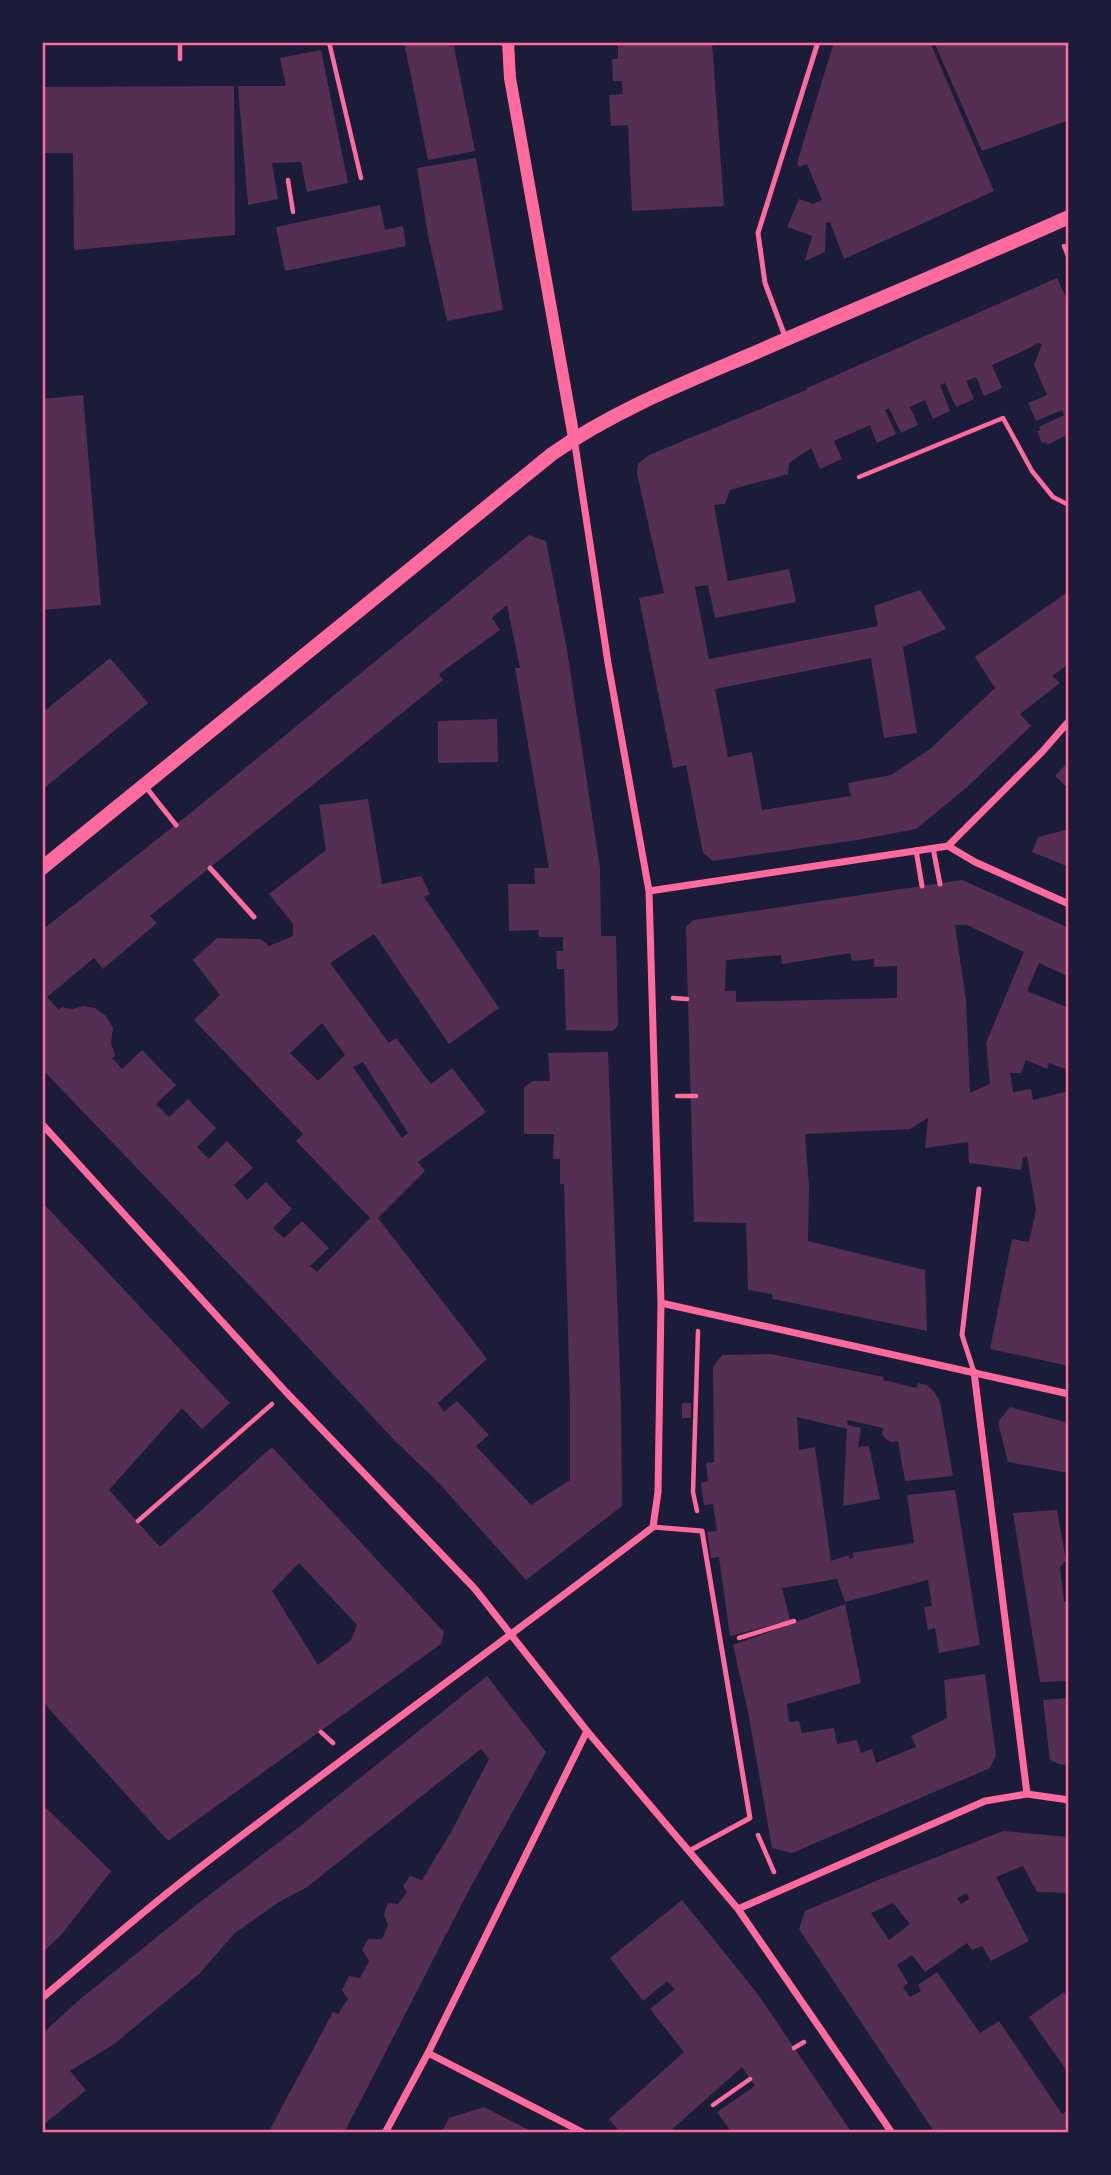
<svg xmlns="http://www.w3.org/2000/svg" width="1111" height="2175" viewBox="0 0 1111 2175" font-family="'Work Sans',sans-serif">
	<style>
		.building { fill: #542f53; fill-rule: evenodd }
		.lines { fill: none; stroke-linecap: round; stroke-linejoin: round }
		.path { stroke: #ff6b9d; stroke-width: 4.5 }
		.service { stroke: #ff6b9d; stroke-width: 5 }
		.minor { stroke: #ff6b9d; stroke-width: 7 }
		.tertiary { stroke: #ff6b9d; stroke-width: 12 }
		.secondary { stroke: #ff6b9d; stroke-width: 14 }
		.neatline { fill: none; stroke: #ff6b9d; stroke-width: 2.5 }
	</style>
	<rect width="100%" height="100%" fill="#1b1b3a"/>
	<path class="building" d="M404 42H453L475 151 428 160Z
		M618 42H712L724 206 632 211 628 125 611 126 609 95 623 94 622 81H613L612 59H618Z
		M834 42H930L994 191 844 259 830 222 826 223 825 252 805 261 812 236 787 227 799 199 813 204 822 200 807 164 799 167 797 163Z
		M934 42H1069V120L982 151Z
		M321 50 348 183 307 192 301 162 272 163 278 199 248 205 238 86H286L280 58Z
		M234 86 235 235 74 250 73 153H42V87Z
		M476 158 503 310 447 321 428 235 417 168Z
		M380 205 385 230 403 226 406 246 285 271 276 227Z
		M1057 278 1069 304V444L1065 436 1047 445 1046 442 1042 443 1037 431 1040 430 1039 427 1064 415 1062 410 1036 421 1028 403 1047 395 1034 365 1042 344 1037 343 1030 348 992 365 1002 388 984 396 976 377 966 381 974 399 956 407 945 383 940 385 950 411 933 419 925 400 910 407 918 425 901 433 889 408 885 410 896 434 877 443 870 425 834 441 842 459 820 469 811 448 789 463 788 474 730 490 725 504 714 505 728 581 789 569 796 602 715 618 708 585 695 587 709 659 878 626 874 606 920 590 946 629 903 647 917 733 884 738 871 658 715 689 728 757 752 752 762 810 851 796 848 783 891 775 930 749 995 688 975 657 1069 591V664L1052 676 1060 683 1020 714 1031 726 966 788 916 829 857 840 713 861 703 853 686 765 673 768 639 598 664 593 637 474 638 464 649 455 806 390 807 388Z
		M83 395 101 605 42 610V399Z
		M529 535 546 541 567 650 600 868 601 936H616L618 1024 616 1028 612 1031 566 1030 564 969H557L556 951H563V937H539L538 930 509 931 508 884H535L534 868H549L515 668H520L507 605 492 618 500 630 439 674 443 680 150 916 157 923 103 969 94 958 47 997 59 1010 62 1007 72 1009 84 1006 95 1008 106 1016 113 1028 111 1043 115 1056 112 1058 122 1069 142 1050 176 1085 156 1104 169 1117 188 1099 216 1128 197 1147 209 1159 227 1141 253 1168 234 1185 241 1193 247 1200 266 1182 292 1209 273 1228 284 1238 302 1221 329 1248 310 1266 317 1272 370 1218 296 1141 303 1134 194 1020 220 995 193 960 217 938 261 939 269 946 293 936V924L269 894 326 850 319 805 368 799 382 884 421 876 430 894 424 897 499 1008 449 1044 374 934 330 963 389 1043 396 1038 431 1084 452 1068 486 1112 418 1162 425 1171 378 1218 487 1359 438 1403 444 1412 457 1401 489 1435 476 1446 531 1505 570 1480V1405L564 1184H560V1159H553L554 1134H524V1087L533 1081H550L548 1053 608 1052 621 1404 622 1506 526 1580 437 1481 395 1441 276 1313 42 1069V930L193 811ZM322 1023 345 1055 318 1081 290 1053ZM363 1062 408 1133 402 1138 353 1067Z
		M110 658 148 703 42 790V713Z
		M497 719 498 762 438 763V721Z
		M1069 761V789L1055 776Z
		M1065 830 1069 832V867L1032 852 1038 837Z
		M962 880 1069 928V977L1039 963 1027 991 1069 1008V1070L1049 1063 1047 1069 1026 1060 1021 1073H1010L1013 1092 1031 1089 1033 1100 1069 1091V1366L990 1349 1012 1239 1029 1242 1036 1210 1027 1156 1023 1158 1021 1170 969 1163 968 1142 925 1148 928 1118 910 1129 805 1134 809 1186 808 1241 925 1270 927 1331 773 1299 772 1294 748 1290 746 1223 694 1222 686 927 693 920ZM955 925H967L1024 952 986 1043 990 1084 970 1093 966 1000ZM850 953 852 961 874 959V967L897 966V998L736 1002V991H725L726 960 781 955 782 964Z
		M42 1202 230 1403 202 1429 182 1408 109 1490 160 1547 272 1447 444 1632 441 1644 168 1841 42 1701ZM299 1563 357 1625 351 1640 318 1665 272 1591Z
		M771 1354 884 1377 883 1380 917 1388 918 1383 927 1385 935 1393 940 1402 953 1476 905 1481 898 1441 891 1442 886 1439 882 1434 883 1428 847 1420 848 1425 861 1428 858 1447 869 1446 880 1499 843 1506 847 1429 797 1417 799 1450 815 1447 831 1561 849 1555V1559L854 1557 852 1553 914 1543 907 1495 955 1490 980 1645 939 1653 935 1628 928 1630 924 1607 932 1606 928 1580 845 1602 837 1579 782 1588 790 1620 730 1636 719 1557 711 1558 707 1532 717 1531 713 1504 704 1505 701 1483 708 1481 706 1463 714 1462 713 1367 722 1355Z
		M682 1403H691V1418H682Z
		M1010 1407 1069 1423V1473L1008 1462 998 1422Z
		M1057 1510 1066 1560 1060 1567 1064 1602 1069 1601V1681L1040 1682 1013 1513Z
		M845 1604 861 1683 787 1704 789 1722 799 1721 802 1733 834 1728 837 1744 857 1740 861 1753 872 1749 876 1763 916 1747 911 1736 947 1718 944 1680 985 1674 996 1755 990 1768 792 1853 772 1848 748 1712 733 1645Z
		M487 1676 546 1752 470 1888 344 2133H268L333 2012 338 2014 348 1999 342 1990 349 1976 360 1978 369 1961 362 1950 368 1939H382L388 1925 384 1915 388 1903 398 1904 407 1892 403 1886 410 1876 422 1880 451 1832 489 1759 481 1749 307 1887 279 1902 235 1933 199 1974 114 2044 70 2071 86 2090 42 2126V2034L78 2001 200 1902 299 1827Z
		M1069 1698V1765L1059 1764 1050 1760 1043 1700Z
		M42 1804 111 1871 61 1935 42 1953Z
		M1003 1831 1069 1837V1893L1037 1892 1023 1866 996 1877 1029 1941 991 1961 982 1946 972 1950 967 1943 925 1972 912 1955 897 1965 908 1983 903 1987 910 1997 921 1991 918 1985 937 1972 980 2033 999 2021 1062 2114 1069 2110V2133H935L799 1929 805 1911 878 1880ZM967 1893 969 1899 961 1904 957 1898ZM893 1903 910 1924 889 1940 871 1913Z
		M682 1900 757 1993 852 2133H732L717 2112 755 2086 742 2067 668 2133H621L609 2119 684 2052 650 2009 675 1989 667 1981 643 2001 610 1958Z
		M1064 1992 1069 2000V2074L1029 2017Z
		M484 2107 535 2133H441L449 2118Z"/>
	<g class="lines">
		<path class="path" d="M329 42 361 178
			M180 59V42
			M288 180 293 212
			M1064 246 1069 258
			M859 477 1003 418 1032 471 1053 497 1069 505
			M673 998 687 999
			M677 1096H696
			M697 1511 693 1492 698 1331
			M138 1521 272 1404
			M739 1638 794 1621
			M321 1732 333 1743
			M758 1835 774 1872
			M794 2048 804 2042
			M713 2105 750 2079"/>
		<path class="service" d="M786 339 765 283 758 233 818 42
			M145 786 176 825
			M933 848 940 884
			M916 850 922 886
			M210 868 254 917
			M974 1372 962 1335 979 1189
			M653 1527 702 1531 750 1818 689 1851"/>
		<path class="minor" d="M948 846 1042 752 1069 721
			M649 891 948 846 975 862 1069 904
			M42 1124 286 1392 475 1589 587 1731 738 1909 892 2133
			M661 1303 1069 1394
			M974 1372 1027 1794
			M738 1909 985 1801 1027 1794 1069 1800
			M42 1998C90 1958 136 1917 185 1879 340 1759 498 1646 653 1527L658 1492 661 1303 649 891 608 663 574 438
			M428 2053 584 2133
			M385 2133 428 2053 587 1731"/>
		<path class="tertiary" d="M508 42 510 78 574 438"/>
		<path class="secondary" d="M42 868 552 454C613 411 684 383 752 354 857 308 964 264 1069 217"/>
	</g>
	<rect width="1111" height="2175" fill="none" stroke="#1b1b3a" stroke-width="88"/>
	<rect x="44" y="44" width="1023" height="2087" class="neatline"/>
</svg>
